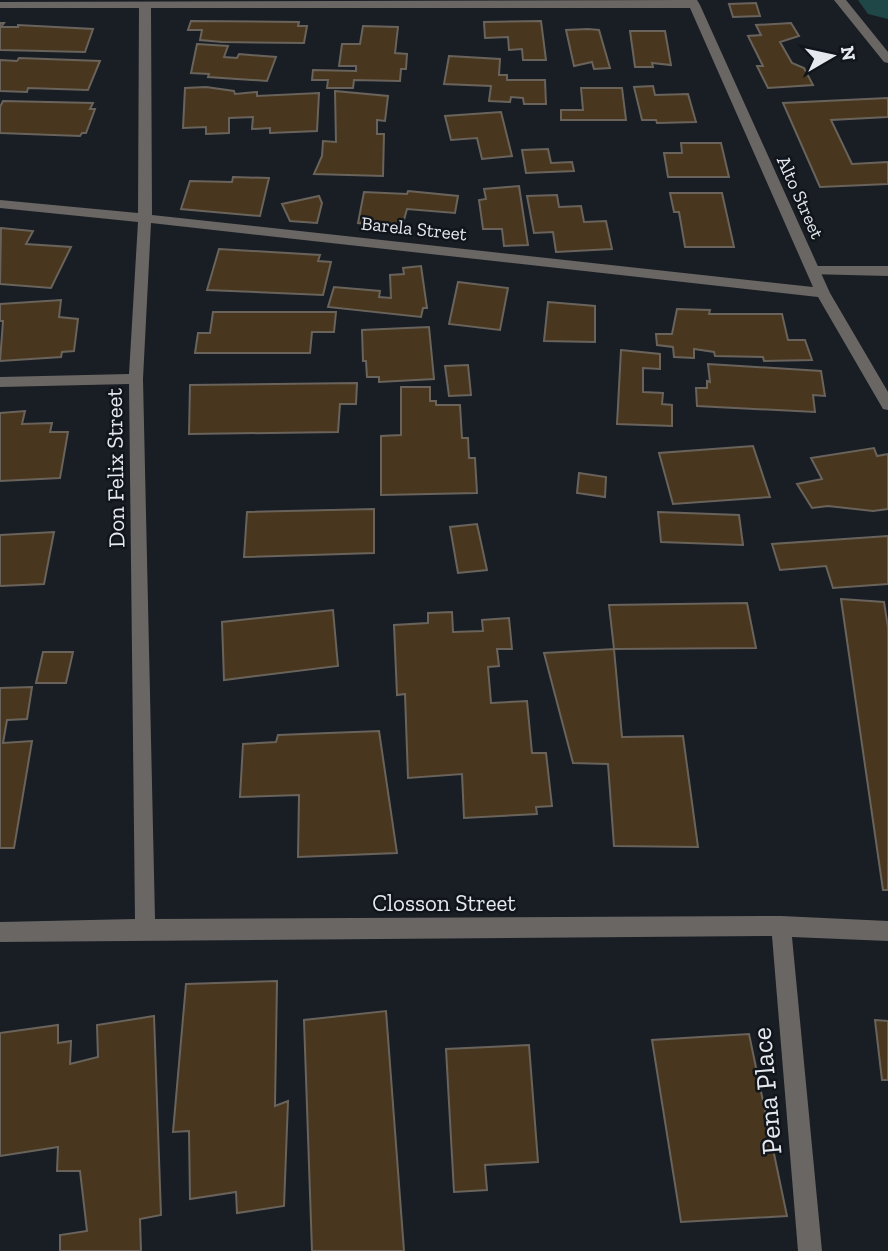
<svg xmlns="http://www.w3.org/2000/svg" width="888" height="1251" viewBox="0 0 888 1251" font-family="'Zilla Slab',serif">
	<style>
		.lines { fill: none; stroke-linecap: round; stroke-linejoin: round }
		.river { fill: #1f4748; fill-rule: evenodd }
		.building { fill: #48371e; stroke: #69635b; stroke-width: 2 }
		.service { fill: #6a6663; fill-rule: evenodd }
		.minor { fill: #6a6663; fill-rule: evenodd }
		.labels { text-anchor: middle; stroke-width: 5; stroke-linejoin: round; paint-order: stroke }
		.far-street-label { font-size: 19px; fill: #e5e9ee; stroke: #10151b }
		.street-label { font-size: 23px; fill: #e5e9ee; stroke: #10151b }
		.near-street-label { font-size: 28px; fill: #e5e9ee; stroke: #10151b }
	</style>
	<rect width="100%" height="100%" fill="#191e25"/>
	<g class="lines">
		<path class="river" d="M858 0H888V19L868 14Z"/>
	</g>
	<path class="building" d="M756 3 760 16 733 17 729 4Z
		M191 21 299 22 298 26H307L304 43 222 42 200 40 202 30H188Z
		M541 21 546 60H523L522 49 509 50 508 37 485 38 484 22Z
		M0 23H4L1 27H18V25L93 29 85 52 0 50Z
		M791 23 799 36 780 42 792 63 804 68 813 85 768 88 757 66H763L748 36 761 35 756 25Z
		M363 26 398 27 395 53 407 54 406 69H401L400 81 354 80 353 88H327L328 80H312L313 70 356 71V66H339L342 44H360Z
		M588 29 599 30 610 68 594 69 592 62 574 66 566 30Z
		M630 31H665L671 65 652 63 653 67H635Z
		M197 44 228 46 224 57 237 58 239 54 276 57 267 81 208 77 209 74 191 73Z
		M449 56 500 59 499 75H507V80H545L546 104H524L523 98 511 97 510 102 489 101 491 86 444 84Z
		M19 58 100 61 88 90 28 88 27 92 0 91V60L17 61Z
		M653 86 655 95 688 94 696 122 657 123 656 120H642L634 87Z
		M206 87 234 91 235 94 257 92V96L319 93 317 131 270 133V128L252 129 253 117 229 118V133L206 134V127L183 128 185 88Z
		M581 88H622L626 120H561V110H583Z
		M335 91 388 96 385 121 377 120V134H384L383 176 314 174 322 156 323 141 336 142Z
		M888 98V117L831 120 852 164 888 162V184L820 187 783 103Z
		M3 101 93 103 90 109H95L86 133H82L80 136 0 133V107Z
		M501 112 512 156 482 159 477 138 451 140 445 116Z
		M681 143H721L729 177H668L664 153H682Z
		M548 149 551 163 572 162 574 171 526 173 522 150Z
		M233 177 269 178 260 216 181 209 190 181 232 182Z
		M519 186 528 245 504 246 502 229H483L479 200 486 199 484 189Z
		M408 191 458 196 455 213 407 209 402 227 358 223 364 192 407 194Z
		M670 193H722L734 247H685L679 212H674Z
		M557 195 559 207 581 206 584 222 606 221 612 249 556 252 553 232 534 233 527 196Z
		M319 196 322 203 317 223 290 221 282 204Z
		M1 228 33 231 26 244 71 247 51 288 0 284Z
		M219 249 320 255 318 261 331 262 323 295 207 290Z
		M421 266 427 308H423L421 317 328 307 334 287 380 291 379 297 391 298 390 275 404 274 403 268Z
		M458 282 508 288 500 330 449 324Z
		M61 300 59 317 78 319 74 351 62 352 61 357 0 361 3 321H0V304Z
		M548 302 595 306V342L544 341Z
		M677 309 710 310 709 314H782L788 340H805L812 360 764 361 763 357 715 356 714 352 694 349V358L674 357 673 347 657 345 656 334H672Z
		M213 312H336L334 332H312L310 353H195L198 333H210Z
		M429 327 434 379 379 382V377H367L366 361H363L362 330Z
		M621 350 660 354V369L643 368V392L663 393 662 404 672 405V426L617 424Z
		M708 364 821 371 825 396 813 395 815 412 697 406 696 388H707V381L710 382Z
		M468 365 471 395 449 396 445 366Z
		M357 383 356 404H340L338 432 189 434 190 385Z
		M401 387H430V401H436V405H460L462 438H468L469 458H475L477 493 381 495V436L401 435Z
		M25 411 22 424 52 423 50 432H68L60 478 0 481V413Z
		M753 446 770 497 673 504 659 453Z
		M874 448 877 456 888 454V509L873 511 828 506 812 508 797 484 822 479 811 458Z
		M579 473 606 477 605 497 577 493Z
		M374 509V553L244 557 247 512Z
		M658 512 739 515 743 545 661 542Z
		M477 524 487 570 458 573 450 527Z
		M54 532 44 584 0 586V535Z
		M888 536V584L833 588 826 566 780 570 772 544Z
		M841 599 884 602 888 627V890H883Z
		M747 603 756 648 614 649 609 605Z
		M333 610 338 666 224 680 222 622Z
		M452 612 453 632 483 631 482 620 509 618 512 649H497L499 666 488 667 491 703 527 701 532 753H546L552 806 536 807 537 814 464 818 462 774 408 778 405 694 397 695 394 625 428 623V613Z
		M614 649 622 737 683 736 698 847 614 846 608 764 573 763 544 653Z
		M43 652H73L66 683H36Z
		M32 687 27 719 7 720 3 743 32 741 14 848H0V688Z
		M379 731 397 853 298 857 299 795 240 797 243 744 276 742 278 735Z
		M277 981 275 1106 288 1101 284 1206 237 1213 236 1192 190 1199 189 1131 173 1132 186 984Z
		M386 1011 404 1251H312L304 1020Z
		M154 1016 161 1215 140 1219 141 1251H60V1235L87 1231 80 1171H57L58 1147 0 1156V1033L58 1025V1043L71 1041 70 1064 98 1057 97 1025Z
		M875 1020 888 1021V1080H882Z
		M749 1034 787 1216 681 1222 652 1040Z
		M529 1045 538 1162 485 1165 487 1190 454 1192 446 1049Z"/>
	<g class="lines">
		<path class="service" d="M813 266H888V276L808 274V268Z"/>
		<path class="minor" d="M685 0H697L700 5 830 293 888 392V410L883 409 818 297 151 223 143 379 155 919 781 916 888 921V941L792 937 822 1251H798L772 936 0 942V922L135 919 129 384 0 387V377L129 374 138 222 0 208V200L138 213 139 8H0V2ZM151 8H690L813 287 152 215Z
			M834 0H846L888 52V63L884 62Z"/>
	</g>
	<g class="labels">
		<g class="far-street-label">
			<text transform="translate(801 197) rotate(66)" y="7">Alto Street</text>
			<text transform="translate(414 228) rotate(6)" y="7">Barela Street</text>
		</g>
		<g class="street-label">
			<text transform="translate(115 468) rotate(-91)" y="8">Don Felix Street</text>
			<text x="444" y="911">Closson Street</text>
		</g>
		<g class="near-street-label">
			<text transform="translate(766 1091) rotate(-95)" y="10">Pena Place</text>
		</g>
	</g>
	<g transform="translate(832 56) rotate(81)" stroke="#10151b" stroke-width="5" paint-order="stroke">
	<path d="M0-5L12 26L0 18L-12 26Z" fill="#e5e9ee"/>
	<text y="-10" font-size="19" font-weight="bold" text-anchor="middle" fill="#e5e9ee">N</text>
	</g>
</svg>
